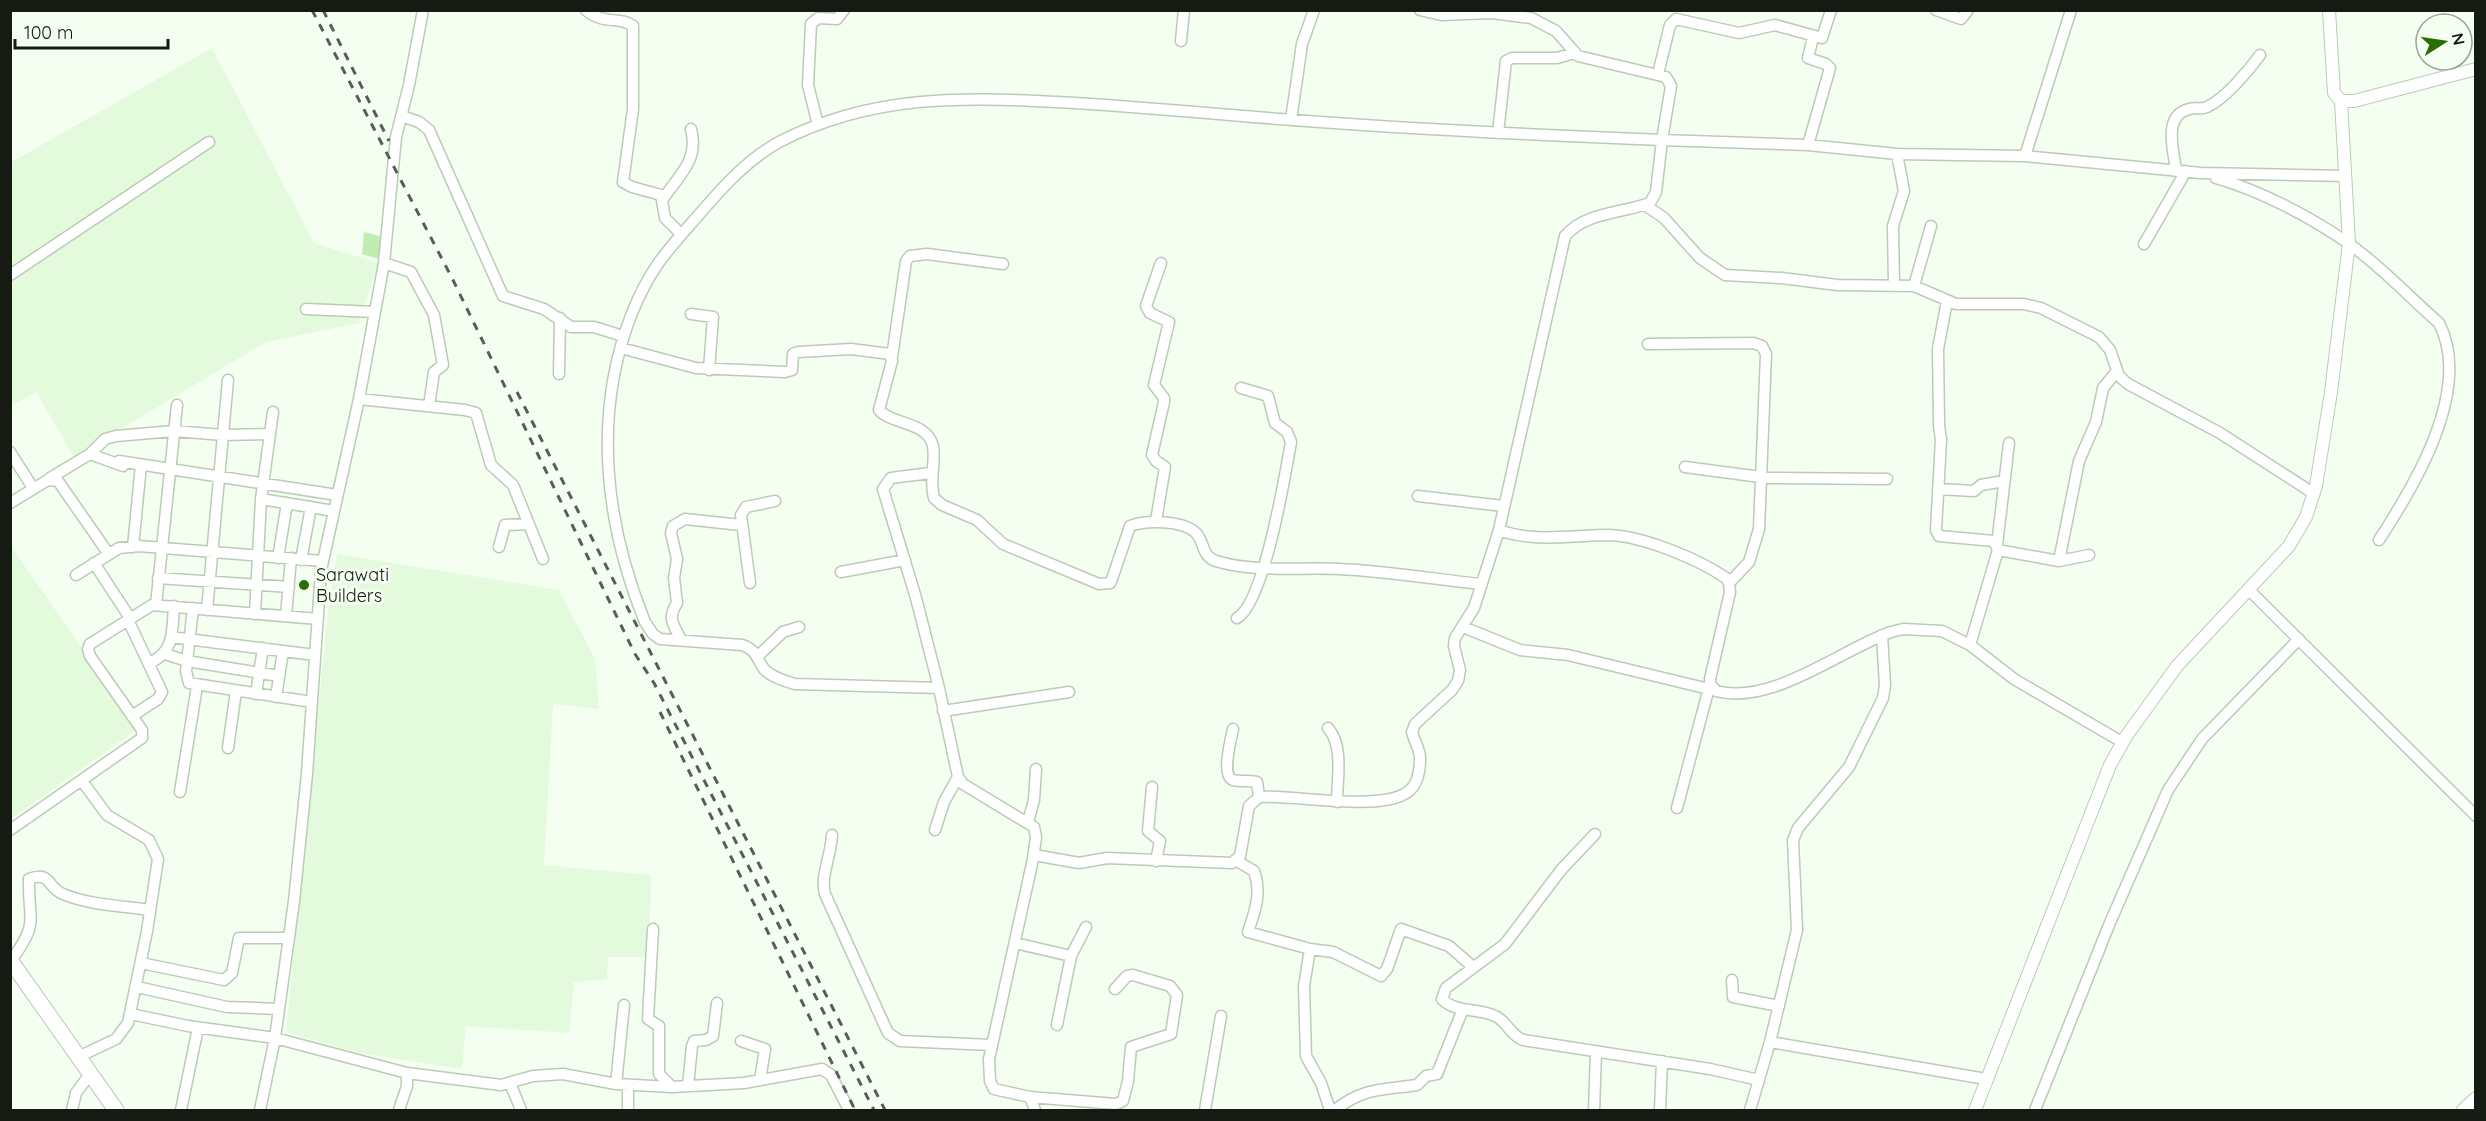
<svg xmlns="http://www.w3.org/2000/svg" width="2486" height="1121" viewBox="0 0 2486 1121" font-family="Quicksand,sans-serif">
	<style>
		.built { fill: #e4fadd }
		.green { fill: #c0edb2 }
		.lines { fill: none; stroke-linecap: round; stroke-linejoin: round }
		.minor-casing { stroke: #bbcbb6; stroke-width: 13 }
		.tertiary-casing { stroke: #bbcbb6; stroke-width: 14 }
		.secondary-casing { stroke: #bbcbb6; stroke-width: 17 }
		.minor { stroke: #fff; stroke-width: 10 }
		.tertiary { stroke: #fff; stroke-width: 12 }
		.secondary { stroke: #fff; stroke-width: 15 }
		.rail { stroke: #575f55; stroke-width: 3; stroke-dasharray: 8 8; stroke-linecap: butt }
		.poi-dot { fill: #2b6e06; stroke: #f4fef1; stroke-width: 2 }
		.labels { text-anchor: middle; stroke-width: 6; stroke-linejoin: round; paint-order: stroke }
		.poi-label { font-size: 18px; fill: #151b13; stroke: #f4fef1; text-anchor: start }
	</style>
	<rect width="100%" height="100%" fill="#f4fef1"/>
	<path class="built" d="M212 48 314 243 378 263 359 323 266 342 74 457 36 392 11 406 10 163Z
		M13 549 138 729 11 819 10 551Z
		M337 554 559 590 595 659 599 709 553 704 544 865 651 875 649 957H608L607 979 574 982 569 1033 466 1026 462 1069 359 1053 286 1032 328 611Z"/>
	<path class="green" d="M364 232 384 237 382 260 362 254Z"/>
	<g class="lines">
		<defs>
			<path id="minor" d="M586 10C602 25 620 16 633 26V109L623 182 632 187 661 195 665 218 681 234
				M1420 10 1441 15 1492 13 1531 18 1556 31 1578 56 1666 77 1671 86 1662 140 1808 145 1897 154 2025 156 2201 173 2344 176
				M1936 10 1961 19 1968 10
				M1181 41 1184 10
				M1658 74 1670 25 1676 19 1739 33 1775 25 1822 38 1831 10
				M402 116 419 122 429 130 503 296 544 309 571 327H594L623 336
				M1291 120 1302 44 1314 10
				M818 125 808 85 811 24 818 18 837 19 844 10
				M1498 133 1506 61 1512 58H1557L1574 53
				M1808 145 1830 68 1826 64 1808 58 1813 37
				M2025 156 2071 10
				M2176 171C2174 151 2162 116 2189 109 2195 107 2201 110 2207 107 2225 99 2249 70 2260 55
				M2216 178C2261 191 2309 216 2348 243 2381 266 2409 297 2439 323 2473 389 2415 485 2379 540
				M663 199C680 174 699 160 691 129
				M1645 205 1664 218 1700 258 1725 275 1782 278 1837 285 1914 286 1956 304H2024L2041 308 2099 337 2110 350 2119 376 2128 384 2220 433 2313 493
				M2144 244 2186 171
				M384 263 411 272 434 315 443 365 434 372 429 406
				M10 275 209 142
				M1894 285 1893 226 1904 191 1897 154
				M1914 286 1931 226
				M1947 301 1938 349 1939 425 1941 440 1936 530 1939 536 1994 541 1998 550 1970 645
				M306 309 375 312
				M691 314 713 317 709 370
				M1648 344 1753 343 1762 346 1766 354 1759 529 1749 562 1729 583
				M621 348 696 368 785 372 792 370 793 354 798 352 851 349 890 354 892 361 879 410C892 425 927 421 933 446 936 462 929 479 934 498L942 505 977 520 1003 544 1099 584 1110 583 1112 579 1130 526C1146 520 1183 520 1196 533 1205 542 1201 556 1216 561 1255 573 1299 567 1339 569 1386 571 1433 579 1480 584
				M892 357 906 261 910 256 927 254 1003 264
				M559 374 560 318
				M359 399 465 410 476 413 491 465 513 485 543 559
				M10 452 33 488
				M90 454 123 466
				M119 461 337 495
				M1685 467 1768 478 1887 479
				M930 473 891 478 883 489 916 598 939 688
				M54 480 50 478 90 454 105 439 116 436 174 431 223 435 270 434
				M1938 489 1974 491 1981 485 2004 481
				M1418 496 1503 506
				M261 499 334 511
				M10 503 48 480 58 481 108 553
				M1156 521 1165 467 1156 461 1152 455 1164 402V398L1154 385 1169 322 1150 313 1146 306 1161 263
				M1997 545 2009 443
				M133 547 141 465
				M499 547 505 525 529 524
				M1998 550 2059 561 2089 555
				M278 558 287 503
				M301 560 311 507
				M2059 561 2079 461 2096 422 2103 388 2117 371
				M94 563 130 618
				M841 572 905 560
				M76 575 119 548 139 546 322 561
				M158 578 289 587
				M750 583 741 515 746 507 775 501
				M2248 589 2476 816
				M156 605 177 405
				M193 608 186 671 189 683 312 702
				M207 610 228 380
				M255 614 261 499 273 412
				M286 616 291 558
				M1237 618C1264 603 1285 476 1291 442L1287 432 1275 423 1268 396 1241 388
				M128 620 162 692 158 699 132 716
				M1463 627 1520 650 1568 655 1709 689
				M171 637 315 655
				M681 640C673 623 667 619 677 603L674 578 677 559 671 533 673 526 685 519 741 525
				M165 654 187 661 279 676
				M758 656 783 632 799 627
				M150 663C175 651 172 631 174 606
				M256 694 263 648
				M276 697 283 651
				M943 711 1069 692
				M1328 728C1344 746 1337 779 1337 802
				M1233 729C1231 739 1221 776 1233 780 1240 782 1249 780 1257 782L1259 797
				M228 748 236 691
				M1152 787 1148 831 1160 841 1156 861
				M180 792 197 686
				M1677 808 1710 684
				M1028 822 1034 800 1036 769
				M10 830 142 738V730L90 656 88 649 90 644 152 605 318 619
				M935 830 944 802 958 777
				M1595 834 1561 870 1505 944 1446 988 1442 999C1455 1013 1479 1008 1495 1016 1507 1021 1510 1035 1523 1040L1710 1069 1759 1080
				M832 835C831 856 820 877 825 894L888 1033 900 1041 992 1045
				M1034 855 1079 863 1107 858 1232 863 1240 856 1249 806 1259 797C1292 794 1388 814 1411 789 1418 782 1420 768 1420 758 1420 749 1414 741 1412 732L1415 724 1452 690 1458 681 1460 670 1454 646 1455 638 1474 608 1499 530
				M1237 861 1254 871C1262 893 1255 911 1248 932L1310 949 1333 952 1381 976 1387 969 1401 929 1449 946 1473 967
				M653 929 648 1019 659 1026V1074L672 1087
				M1015 943 1071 956
				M1310 949 1304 986 1306 1056 1321 1083 1330 1110
				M11 961C40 920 28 924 29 879 52 871 46 887 63 894 89 905 123 906 150 910
				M141 963 224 980 232 973 239 938H288
				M1732 980 1733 997 1779 1006
				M137 987 227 1007 279 1009
				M131 1014 188 1026 275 1038 407 1073 501 1085 533 1076 563 1074 616 1084 672 1087 744 1083 822 1069 831 1075 849 1110
				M1057 1025 1071 956 1086 927
				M741 1041 765 1049 760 1080
				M1770 1042 1986 1079
				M78 1057 116 1039 128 1023 147 931 158 859 149 840 107 815 82 781
				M510 1083 521 1110
				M616 1084 624 1005
				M628 1085V1110
				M688 1086 692 1046 694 1041 706 1040 713 1036 717 1003
				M1030 1097 1116 1104 1123 1101 1128 1081 1131 1047 1171 1034 1177 995 1170 986 1133 975 1127 976 1115 989
				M72 1110 76 1093 90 1074
				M181 1110 198 1028
				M260 1110 275 1038 294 901 307 774 321 570 359 399 384 263 396 137 409 85 423 10
				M399 1110 407 1086V1073
				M1035 1110 1030 1097 994 1089 990 1081 989 1059 1033 859 1036 837 1034 827 963 784 958 777 939 688 795 684C785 681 771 677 764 669 756 658 757 650 742 645L660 639 653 634 645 622C605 523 592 415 632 313 650 269 665 253 696 218 721 189 747 159 781 141 871 95 959 97 1056 102 1131 106 1205 113 1280 119 1407 129 1534 135 1662 140L1656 192 1650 203C1623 213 1585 212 1565 236L1499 530C1534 543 1572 535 1609 535 1643 536 1698 559 1726 578L1729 583 1730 592 1710 679V684L1716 691C1772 706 1840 650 1891 632L1903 629 1942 631 1970 645 2014 679 2122 742
				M1205 1110 1221 1016
				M1335 1110C1364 1087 1384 1090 1417 1085L1426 1076 1437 1074 1463 1009
				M1594 1110 1596 1052
				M1660 1110 1662 1061
				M1750 1110 1770 1042 1797 930 1793 840 1798 828 1849 767 1883 698 1885 685 1882 635
				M2035 1110 2109 925 2168 790 2202 739 2299 639"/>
			<path id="tertiary" d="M2329 10 2334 93 2341 101H2354L2476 69
				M1975 1110 2110 765 2127 735 2177 666 2289 546 2306 517 2316 486 2331 392 2349 243 2341 101
				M2463 1110 2476 1098"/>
			<path id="secondary" d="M10 960 116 1110"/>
		</defs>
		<use href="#minor" class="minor-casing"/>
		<use href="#tertiary" class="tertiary-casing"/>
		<use href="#secondary" class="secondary-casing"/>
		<use href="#minor" class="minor"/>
		<use href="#tertiary" class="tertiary"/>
		<use href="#secondary" class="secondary"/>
		<path class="rail" d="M312 10 453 280 635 654 654 683 874 1110
			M323 10 389 141
			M517 392 885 1110
			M660 712 855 1110"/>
	</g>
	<circle class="poi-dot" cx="304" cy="585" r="6"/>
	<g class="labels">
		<g class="poi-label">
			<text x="316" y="581">Sarawati<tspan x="316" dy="21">Builders</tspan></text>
		</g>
	</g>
	<rect width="2486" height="1121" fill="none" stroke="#151b13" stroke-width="24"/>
	<g transform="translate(2444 42) rotate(78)"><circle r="28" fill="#f4fef1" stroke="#9ba398" stroke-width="1.5"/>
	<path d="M0-4.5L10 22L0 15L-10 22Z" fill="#2b6e06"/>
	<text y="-9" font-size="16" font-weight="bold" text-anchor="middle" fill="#151b13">N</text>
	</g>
	<path d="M15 39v9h153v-9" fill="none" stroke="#151b13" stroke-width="3"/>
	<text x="24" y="39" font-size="18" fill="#151b13" stroke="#f4fef1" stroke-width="4.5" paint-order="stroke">100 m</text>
</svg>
